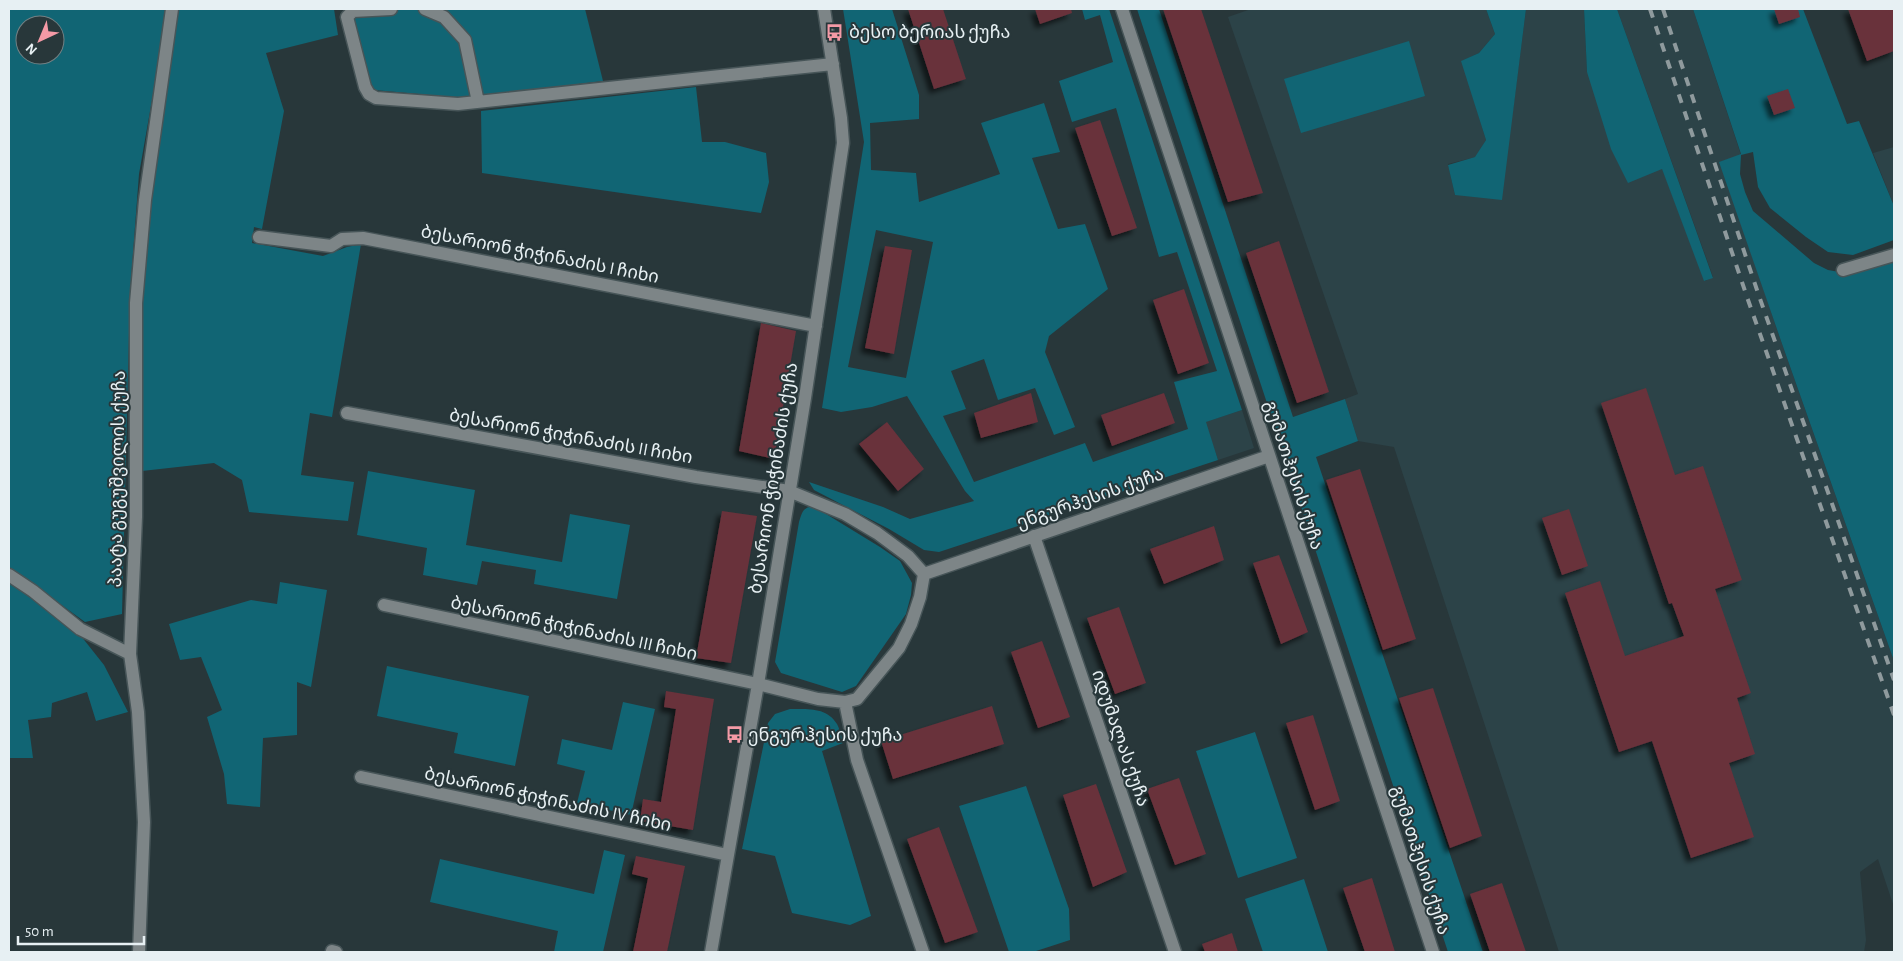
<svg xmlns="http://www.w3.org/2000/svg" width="1903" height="961" viewBox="0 0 1903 961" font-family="'Alegreya Sans','Noto Sans Georgian',sans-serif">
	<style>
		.built { fill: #2c4348 }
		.green { fill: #116574; fill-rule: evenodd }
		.building { fill: #69313b; filter: url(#shadow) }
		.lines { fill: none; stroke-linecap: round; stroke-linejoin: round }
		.minor-casing { stroke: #475558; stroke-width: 15 }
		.minor { stroke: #7d8587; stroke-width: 12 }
		.rail { stroke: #8f9a9d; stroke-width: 4; stroke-dasharray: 9 9; stroke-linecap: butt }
		.labels { text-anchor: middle; stroke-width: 4; stroke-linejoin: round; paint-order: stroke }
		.poi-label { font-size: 18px; fill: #e7f0f3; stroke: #28373a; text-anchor: start }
		.street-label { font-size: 18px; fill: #e7f0f3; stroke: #28373a }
	</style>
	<defs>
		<filter id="shadow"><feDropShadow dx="-4.5" dy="4.5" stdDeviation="2.5" flood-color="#0009"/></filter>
	</defs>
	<rect width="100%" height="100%" fill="#28373a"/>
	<path class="built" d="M1251 9H1486L1495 34 1479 53 1462 61 1486 140 1476 157 1448 164 1455 195 1513 109 1526 9H1584L1587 72 1662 168 1705 281 1713 277 1617 9H1693L1741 155 1720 162 1781 341 1894 661V907L1878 859 1860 872 1866 940 1864 952H1559L1394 447 1358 441 1345 399 1358 394 1228 17Z
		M1894 147V206L1873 153Z
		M1242 410 1254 448 1218 460 1205 422Z"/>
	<path class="green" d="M9 9H168L139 174 130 293 122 614 85 622 9 567ZM25 25H55V55H25Z
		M177 9H334L338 35 266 53 284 111 262 229 254 227 252 243 323 256 347 247 361 244 332 417 310 413 301 475 354 482 348 521 249 512 242 480 214 463 142 471 141 314 151 183Z
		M352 9H585L603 81 464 98 374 90 370 84Z
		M843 9H892L919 95V119L870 123 871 170 916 173 919 202 1000 174 981 123 1044 103 1060 152 1032 158 1058 229 1085 224 1108 289 1049 336 1045 352 1075 427 1054 435 1035 388 998 400 984 359 951 371 966 409 943 416 974 482 1085 443 1093 462 1188 429 1174 382 1217 371 1177 252 1159 257 1116 108 1072 122 1059 81 1113 62 1100 15 1085 20 1082 9H1109L1242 410 1206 422 1218 460 939 552 924 550 889 529 814 490 809 482 883 507 910 519 974 501 965 491 907 396 872 407 841 412 822 408 864 142ZM876 230 933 242 906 378 848 367Z
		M1137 9H1159L1293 417 1345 399 1358 441 1316 457 1483 952H1448Z
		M1486 9H1526L1502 200 1455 195 1448 165 1475 157 1486 140 1461 61 1479 53 1495 34Z
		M1584 9H1617L1713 278 1704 281 1662 169 1628 183 1611 149 1587 72Z
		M1693 9H1803L1847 124 1859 121 1894 206V240L1853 255 1828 252 1806 237 1770 208 1758 187 1753 152 1741 155 1740 174 1745 192 1753 211 1814 263 1828 270 1851 274 1894 261V661L1781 341 1719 162 1741 154Z
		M1409 41 1425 96 1301 133 1284 79Z
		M696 87 702 142H725L766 153 769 182 761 213 482 173 481 111Z
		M368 471 475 490 466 545 562 562 570 514 630 525 617 599 534 584 536 570 482 561 477 585 423 575 427 548 357 535Z
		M813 506 880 547 900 561 912 583 911 595 906 614 856 686 842 692 781 673 775 662 799 522C802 513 802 508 813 506Z
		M9 581 81 636 104 665 128 712 96 721 87 692 52 703 51 717 28 720 33 758H9Z
		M280 582 327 590 311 687 297 682V735L263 738 260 807 227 804 224 774 207 717 222 710 201 657 180 660 169 624 251 600 277 604Z
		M387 666 529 696 515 766 454 753 458 733 377 716Z
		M623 702 655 709 631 815 577 803 585 771 557 764 562 739 612 750Z
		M790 709C807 709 827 707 837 724 840 730 842 738 843 743L822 751 871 916 850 925 792 913 775 856 742 849 768 723 775 714Z
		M1255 732 1297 858 1238 878 1196 751Z
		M1026 786 1069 909 1070 940 1033 952H1009L959 806Z
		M604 850 625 855 603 952H554L558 931 430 902 440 859 594 894Z
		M1304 879 1328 952H1263L1245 899Z"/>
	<path class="building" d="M908 9H943L966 79 934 89Z
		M1035 9H1071L1072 13 1040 24Z
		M1163 9H1201L1263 193 1228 202Z
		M1774 9H1798L1800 17 1779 24Z
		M1848 9H1894V51L1867 61Z
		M1788 89 1795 108 1774 115 1767 96Z
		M1100 120 1137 228 1112 236 1075 128Z
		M1279 241 1329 392 1297 403 1246 253Z
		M885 246 912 250 894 354 865 348Z
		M1184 289 1209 363 1178 374 1153 300Z
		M761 323 796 331 774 459 739 451Z
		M1646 388 1675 475 1703 466 1742 580 1715 589 1751 693 1737 698 1755 754 1729 763 1754 837 1691 858 1652 741 1619 752 1565 593 1600 581 1625 656 1684 636 1672 603 1669 604 1601 403Z
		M1031 393 1038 422 981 438 974 413Z
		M1164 393 1175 423 1112 446 1101 415Z
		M887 422 924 469 898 491 859 444Z
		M1360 469 1416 639 1383 650 1326 480Z
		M1569 509 1588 566 1562 575 1542 518Z
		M722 511 757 516 731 663 696 658Z
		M1214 526 1224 560 1164 584 1150 549Z
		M1279 555 1308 632 1281 644 1253 563Z
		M1119 607 1146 683 1115 694 1087 618Z
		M1042 641 1070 717 1038 728 1011 652Z
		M1433 688 1482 836 1450 848 1399 698Z
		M666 691 714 699 693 830 640 821 643 799 661 802 676 709 664 707Z
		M992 706 1004 744 893 779 881 741Z
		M1313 715 1340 801 1315 810 1286 723Z
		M1179 778 1206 854 1175 865 1147 789Z
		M1096 784 1127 872 1093 887 1063 795Z
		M939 827 978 932 945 943 907 839Z
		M636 856 685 866 667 952H633L648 878 632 874Z
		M1372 878 1395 952H1365L1343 888Z
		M1502 883 1526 952H1490L1470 894Z
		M1232 933 1238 952H1205L1202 944Z"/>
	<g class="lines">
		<defs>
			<path id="minor" d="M391 9 353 11 347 17 365 87 369 94 376 98 458 104 833 64
				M425 9 444 17 465 40 478 102
				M1122 9 1433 952
				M259 237 331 246 342 239 363 238 816 326
				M1843 270 1894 255
				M347 413 696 477 789 491 845 514 877 533 908 556 924 574 920 597 911 624 899 648 857 699 845 702 818 699 758 684 384 605
				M1034 536 1175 952
				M924 574 1269 456
				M9 575 33 591 80 629 130 654
				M845 702 857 760 923 952
				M361 777 728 855
				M332 951 336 952
				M139 952 144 822 138 712 130 654 136 517V303L145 200 172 9
				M711 952 758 684 805 398 843 143 841 118 824 9"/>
		</defs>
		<use href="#minor" class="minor-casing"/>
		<use href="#minor" class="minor"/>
		<path class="rail" d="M1650 9 1747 297 1894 715
			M1663 9 1759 296 1894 680"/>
	</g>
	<defs>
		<symbol id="bus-bare" viewBox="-9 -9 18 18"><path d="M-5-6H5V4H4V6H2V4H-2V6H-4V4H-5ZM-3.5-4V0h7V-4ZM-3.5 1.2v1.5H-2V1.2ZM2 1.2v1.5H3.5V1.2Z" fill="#f49aa6" stroke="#28373a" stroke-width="2.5" paint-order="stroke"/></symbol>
	</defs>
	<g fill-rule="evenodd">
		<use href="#bus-bare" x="822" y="20" width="25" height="25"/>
		<use href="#bus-bare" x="722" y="722" width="25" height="25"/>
	</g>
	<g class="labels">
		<g class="poi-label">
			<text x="849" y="38">ბესო ბერიას ქუჩა</text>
			<text x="748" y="741">ენგურჰესის ქუჩა</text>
		</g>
		<g class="street-label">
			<text transform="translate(540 254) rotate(11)" y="6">ბესარიონ ჭიჭინაძის I ჩიხი</text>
			<text transform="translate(571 436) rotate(10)" y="6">ბესარიონ ჭიჭინაძის II ჩიხი</text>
			<text transform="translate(1294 475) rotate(72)" y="6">გუმათჰესის ქუჩა</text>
			<text transform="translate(773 478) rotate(-81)" y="6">ბესარიონ ჭიჭინაძის ქუჩა</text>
			<text transform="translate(117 479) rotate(-89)" y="6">პაატა გუგუშვილის ქუჩა</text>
			<text transform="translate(1090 498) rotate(-19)" y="6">ენგურჰესის ქუჩა</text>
			<text transform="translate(574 628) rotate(12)" y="6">ბესარიონ ჭიჭინაძის III ჩიხი</text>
			<text transform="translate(1121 738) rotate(71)" y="6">იდუმალას ქუჩა</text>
			<text transform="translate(548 799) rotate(12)" y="6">ბესარიონ ჭიჭინაძის IV ჩიხი</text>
			<text transform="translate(1421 860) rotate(72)" y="6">გუმათჰესის ქუჩა</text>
		</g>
	</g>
	<rect width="1903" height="961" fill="none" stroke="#e7f0f3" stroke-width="20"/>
	<g transform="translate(40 40) rotate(224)"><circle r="24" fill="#28373a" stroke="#748184"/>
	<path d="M0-4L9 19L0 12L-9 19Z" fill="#f49aa6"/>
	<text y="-8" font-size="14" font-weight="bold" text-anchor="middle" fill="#e7f0f3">N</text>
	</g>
	<path d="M18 936v8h126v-8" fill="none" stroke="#e7f0f3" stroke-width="2.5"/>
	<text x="25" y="936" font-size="15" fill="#e7f0f3" stroke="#28373a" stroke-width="4" paint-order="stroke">50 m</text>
</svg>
